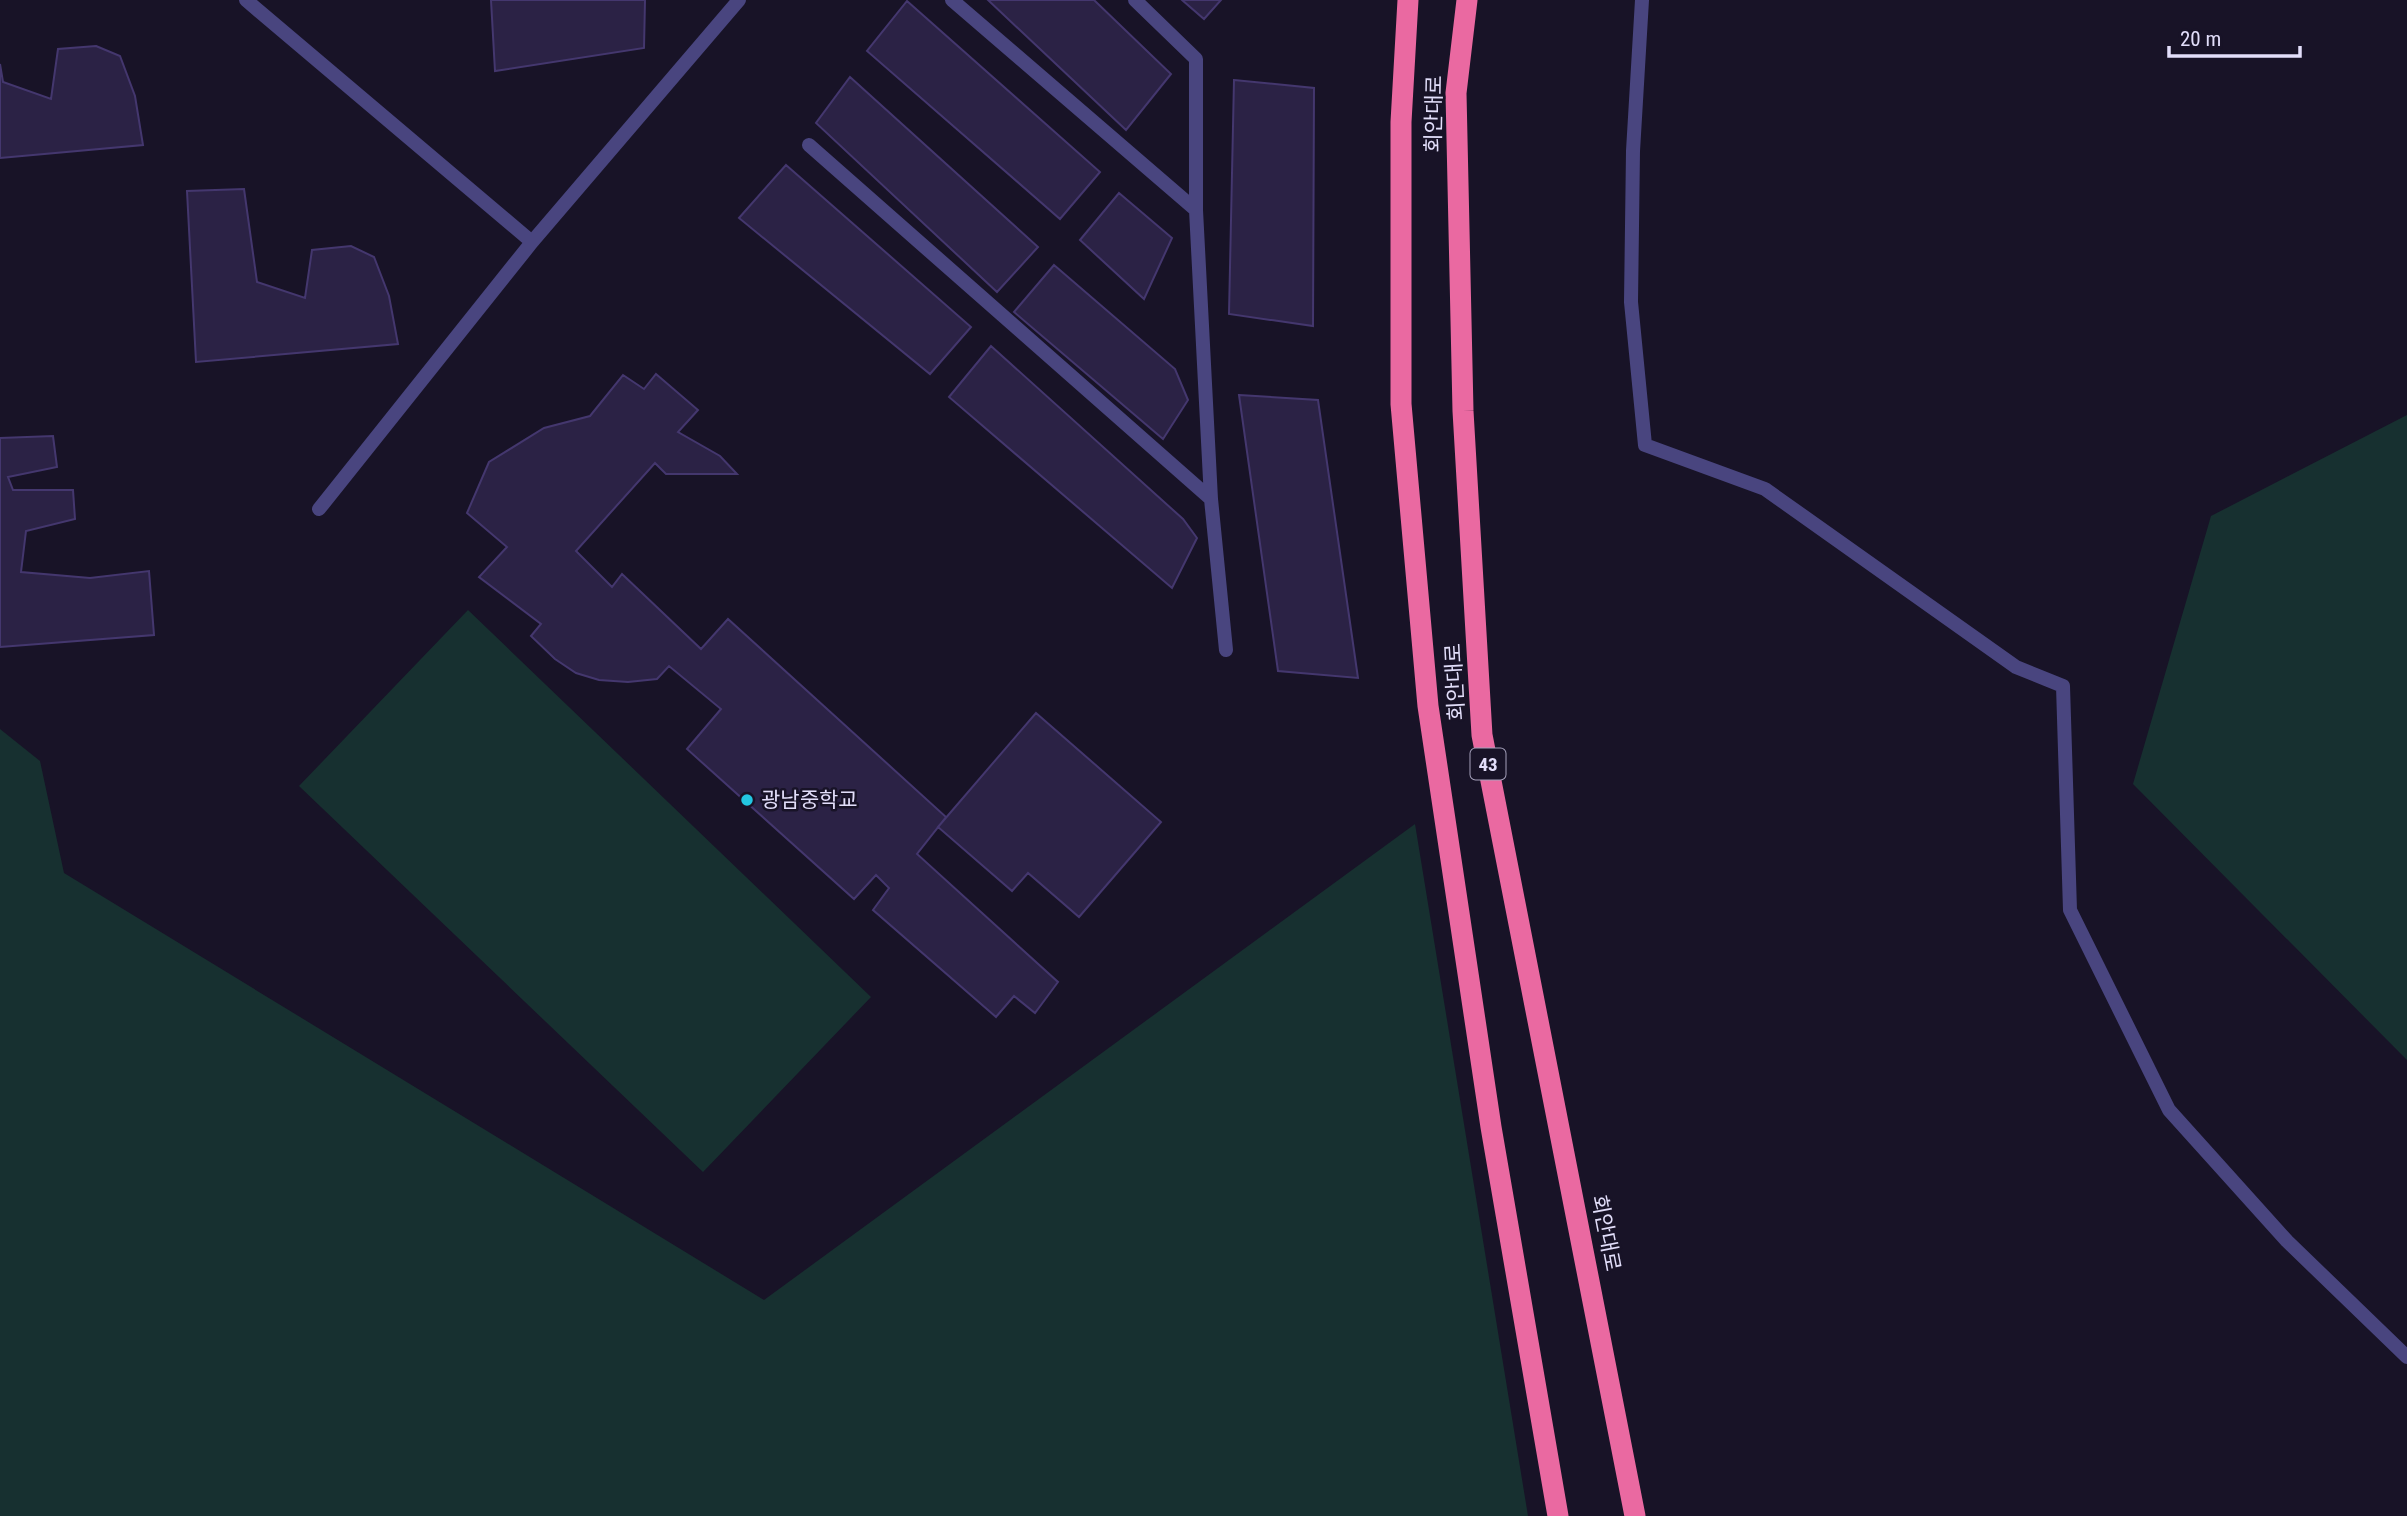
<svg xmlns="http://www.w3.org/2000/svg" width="2407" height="1516" viewBox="0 0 2407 1516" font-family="'Roboto Condensed','Noto Sans KR',sans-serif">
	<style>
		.green { fill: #173030 }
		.building { fill: #2b2245; stroke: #44376e; stroke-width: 2 }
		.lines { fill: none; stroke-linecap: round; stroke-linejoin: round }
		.street { stroke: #49457f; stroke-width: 14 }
		.highway { stroke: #ea69a1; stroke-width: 21 }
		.poi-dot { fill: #23c6e1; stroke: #181327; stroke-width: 2.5 }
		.labels { text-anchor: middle; stroke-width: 5; stroke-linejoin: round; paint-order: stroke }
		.shield { fill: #181327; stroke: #a5a1bb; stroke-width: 2 }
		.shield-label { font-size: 19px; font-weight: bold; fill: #e2defa }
		.street-label { font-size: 21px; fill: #e2defa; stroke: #181327 }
		.poi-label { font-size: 21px; fill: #e2defa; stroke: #181327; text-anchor: start }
	</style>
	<rect width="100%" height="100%" fill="#181327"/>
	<path class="green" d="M2407 415V1060L2133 784 2211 516Z
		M468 610 871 997 703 1172 299 786Z
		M0 729 40 761 64 873 764 1300 1415 824 1528 1516H0Z"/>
	<path class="building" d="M491 0H645L644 48 495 71Z
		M988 0H1094L1171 74 1126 130Z
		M1182 0H1221L1204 19Z
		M907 1 1100 172 1060 219 867 51Z
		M96 46 120 56 135 96 143 145 0 158V64L3 82 51 99 58 49Z
		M850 77 1038 247 997 292 816 123Z
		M1234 80 1314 88 1313 326 1229 314Z
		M786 165 971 327 930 374 739 218Z
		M244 189 257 282 305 298 312 250 351 246 374 257 389 296 398 344 196 362 187 191Z
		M1119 193 1172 238 1144 299 1080 240Z
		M1054 265 1175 369 1188 400 1163 439 1014 312Z
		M991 346 1183 519 1197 538 1172 588 949 397Z
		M656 374 698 410 678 432 720 456 737 474H666L655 463 576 551 612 587 622 574 701 649 728 619 946 817 917 854 1058 982 1035 1013 1014 996 996 1017 873 910 889 888 876 875 854 899 687 749 721 709 669 666 657 679 628 682 599 680 576 673 555 659 531 636 541 624 479 577 507 547 467 513 489 462 544 428 590 416 623 375 644 389Z
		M1239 395 1318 400 1358 678 1278 671Z
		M53 436 57 467 8 477 13 490H73L75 519 26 531 21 572 90 578 149 571 154 635 0 647V438Z
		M1036 713 1161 822 1079 917 1028 873 1012 891 938 827Z"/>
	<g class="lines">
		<path class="street" d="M246 0 532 242
			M952 0 1196 210 1211 499 1226 650
			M1135 0 1196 59V210
			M1642 0 1633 151 1631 302 1645 445 1765 489 2016 667 2063 686 2070 910 2169 1110 2287 1241 2407 1357
			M809 145 1211 499
			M319 509 532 242 739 0"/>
		<path class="highway" d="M1408 0 1401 122V404L1428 706 1491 1127 1558 1516
			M1467 0 1456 93 1463 411 1482 735 1635 1516"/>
	</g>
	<circle class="poi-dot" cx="747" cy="800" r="7"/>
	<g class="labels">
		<rect class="shield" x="1470.5" y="748.5" width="35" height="31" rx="5"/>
		<g class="shield-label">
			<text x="1488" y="771">43</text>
		</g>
		<g class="street-label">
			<text transform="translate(1434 114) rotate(-89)" y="7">회안대로</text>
			<text transform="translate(1455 682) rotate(-93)" y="7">회안대로</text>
			<text transform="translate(1606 1233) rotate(79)" y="7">회안대로</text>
		</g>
		<g class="poi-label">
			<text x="761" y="807">광남중학교</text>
		</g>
	</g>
	<path d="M2169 46v10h131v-10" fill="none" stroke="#e2defa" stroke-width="3.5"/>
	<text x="2180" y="46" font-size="21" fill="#e2defa" stroke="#181327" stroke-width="5" paint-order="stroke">20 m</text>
</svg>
